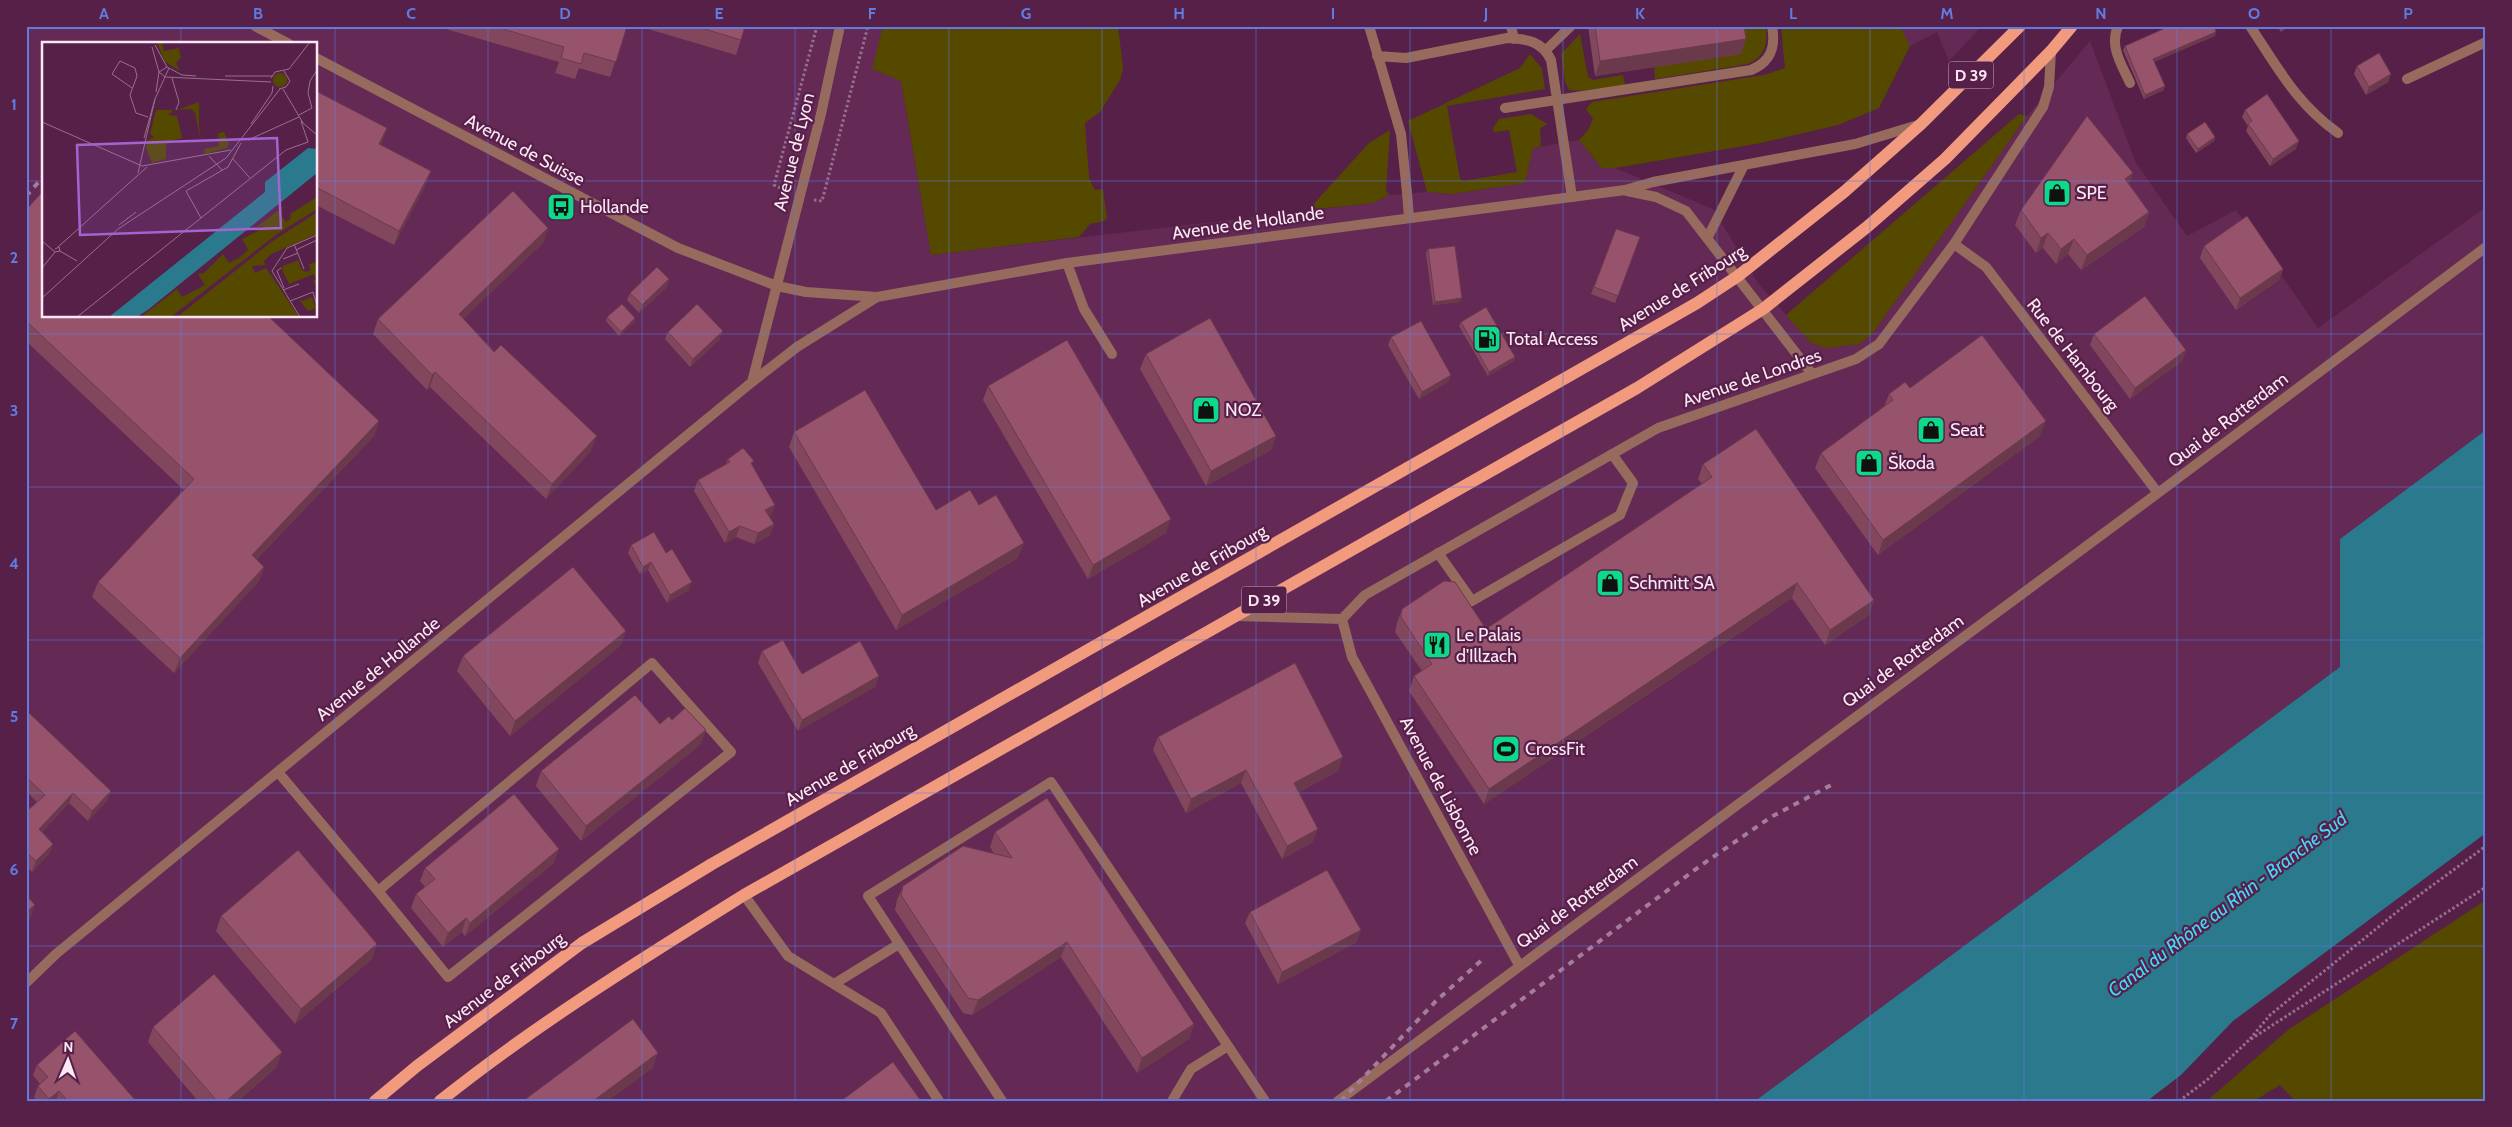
<svg xmlns="http://www.w3.org/2000/svg" width="2512" height="1127" viewBox="0 0 2512 1127" font-family="Cabin,sans-serif">
	<style>
		.built { fill: #642955; fill-rule: evenodd }
		.green { fill: #554900 }
		.water { fill: #2b798d }
		.lines { fill: none; stroke-linecap: round; stroke-linejoin: round }
		.path { stroke: #976f8c; stroke-width: 3; stroke-dasharray: 2.5 2.5; stroke-linecap: butt }
		.service { stroke: #966a5d; stroke-width: 10 }
		.minor { stroke: #966a5d; stroke-width: 10 }
		.primary { stroke: #f29a7e; stroke-width: 12 }
		.rail { stroke: #a47d99; stroke-width: 4; stroke-dasharray: 6 6; stroke-linecap: butt }
		.wall { fill: #83475d }
		.shaded-wall { fill: #6a3a4c }
		.building { fill: #98536c; stroke: #6a3a4c }
		.grid { fill: none; stroke: #607ce1; stroke-width: 1; stroke-opacity: 0.55 }
		.labels { text-anchor: middle; stroke-width: 4.5; stroke-linejoin: round; paint-order: stroke }
		.shield { fill: #562048; stroke: #caabc1; stroke-width: 1 }
		.shield-label { font-size: 16px; font-weight: bold; fill: #fce7f5 }
		.street-label { font-size: 18px; fill: #fce7f5; stroke: #562048 }
		.poi-label { font-size: 18px; fill: #fce7f5; stroke: #562048; text-anchor: start }
		.water-label { font-size: 19px; font-style: italic; fill: #43d8fc; stroke: #562048 }
		.inset-road { fill: none; stroke: #98708d; stroke-width: 1 }
		.view { fill: #a264cf; fill-opacity: 0.15; stroke: #a264cf; stroke-width: 2.5 }
		.inset-edge { fill: none; stroke: #fce7f5; stroke-width: 2.5 }
		.neatline { fill: none; stroke: #607ce1; stroke-width: 2 }
		.grid-label { font-size: 16px; text-anchor: middle; font-weight: bold; fill: #607ce1 }
	</style>
	<rect width="100%" height="100%" fill="#562048"/>
	<path class="built" d="M26 26H884L901 81 931 255 1373 203 1389 195 1427 192 1452 194 1525 183 1533 148 1579 140 1602 168H1615L1713 209 1758 283 1810 342 1873 333 2027 116 2090 41 2136 163 2187 236 2236 210 2318 328 2486 207V430L2340 539V667L1755 1101H26ZM44 44H316V316H44Z
		M1900 26H1982L1949 61 1937 32 1910 46Z"/>
	<path class="green" d="M883 26H1118L1123 68 1120 80 1100 112 1085 123 1089 178 1095 190 1103 189 1107 218 1104 221 1090 224 1079 237 931 255 901 81 872 69Z
		M1736 26H1766C1768 43 1765 57 1748 64L1655 79 1654 67 1741 54Z
		M1781 26H1900L1910 46 1879 108 1838 125 1761 143 1615 168H1602L1579 140 1588 130 1593 119 1586 109 1592 102 1764 75 1785 68Z
		M1580 34 1588 77 1593 80 1623 75 1625 85 1580 91 1569 90 1565 81 1561 54Z
		M1530 54 1542 69 1545 89 1447 106 1460 179 1463 181 1517 172 1509 130 1494 132 1493 128 1499 119 1531 114 1547 124 1540 129 1541 146 1533 148 1525 183 1452 194 1427 192 1408 121 1520 68Z
		M2019 114 2027 116 1873 333 1860 344 1825 348 1810 342 1786 315Z
		M1390 130 1386 191 1389 195 1373 203 1308 210 1369 143Z
		M2486 900V1101H2295L2280 1085 2254 1101H2207L2288 1030Z"/>
	<path class="water" d="M2486 430V833L2233 1021 2181 1075 2147 1101H1755L2340 667V539Z"/>
	<g class="lines">
		<path class="path" d="M785 190 774 185 817 26
			M814 200 822 201 868 26
			M2250 1039 2270 1015 2403 907 2486 846
			M2179 1101 2207 1080 2248 1041 2486 887"/>
		<path class="service" d="M1369 26 1401 134 1407 193
			M1511 26 1514 39
			M2118 26C2109 47 2122 65 2130 83
			M1546 50 1571 26
			M1377 56 1406 58 1507 38C1527 39 1542 41 1551 60L1572 197
			M2407 79 2486 42
			M1505 108 1751 70C1771 62 1776 47 1772 26
			M1067 263 1084 309 1112 354
			M1438 553 1472 601 1620 515 1633 483 1612 454
			M278 772 378 891 652 663 731 752 448 977 378 891
			M744 895 788 956 881 1013 939 1101
			M834 984 899 944
			M1002 1101 868 896 1051 782 1265 1101
			M1172 1101 1191 1069 1228 1046"/>
		<path class="minor" d="M255 26 289 44
			M2250 26C2278 68 2296 103 2338 133
			M316 58 678 248 777 286 806 292 877 297 1067 263 1625 190 1653 182 1855 144 1918 125
			M1627 191 1656 197 1686 211 1812 374
			M1407 193 1409 218
			M1708 237 1744 165
			M1954 244 1986 267 2158 493
			M752 382 821 114 840 26
			M1236 616 1342 619
			M1342 619 1365 595 1658 428 1856 359 1879 344 1954 244 2043 107 2049 87 2051 51
			M1342 619 1352 657 1519 965
			M26 983 56 954 752 382 797 347 877 297
			M1338 1101 2158 493 2486 247"/>
		<path class="primary" d="M375 1101 417 1066 582 943 712 864 1697 303 1738 276 1844 192 1921 124 2020 26
			M440 1101C535 1025 640 960 744 895L1637 388 1763 309 1867 227 1945 159 2051 51 2072 26"/>
		<path class="rail" d="M26 196 44 176
			M1341 1101 1436 1001 1484 958
			M1386 1101 1700 866 1771 817 1835 783"/>
	</g>
	<path class="wall" d="M436 26H627L610 77 579 68 575 79 555 73 559 62Z
		M638 26H745L736 55Z
		M1588 26H1744L1741 54 1595 76Z
		M2277 26H2290L2281 32Z
		M2215 36 2154 61 2164 90 2144 99 2123 50 2125 46Z
		M2357 66 2391 74 2388 82 2366 95 2354 74Z
		M316 91 381 145 431 171 425 186 394 245 316 205Z
		M2245 110 2296 149 2270 166 2246 131 2248 126 2242 117Z
		M2187 134 2215 137 2214 141 2196 153 2186 138Z
		M2129 184 2149 212 2144 227 2081 270 2068 254 2056 264 2043 248 2036 253 2015 225 2021 210Z
		M26 210 379 421 374 436 257 559 264 567 259 581 174 673 92 597 98 582 184 490 26 341Z
		M548 228 543 243 463 319 591 451 546 499 430 387 427 390 373 334 378 319Z
		M1616 229 1640 237 1615 303 1591 294Z
		M2204 246 2283 269 2279 280 2236 310 2200 258Z
		M1428 249 1460 302 1433 305 1426 253Z
		M669 279 667 287 639 313 627 300 630 293Z
		M607 317 635 318 634 322 619 336 606 321Z
		M1461 322 1514 361 1488 376 1459 326Z
		M668 332 720 339 690 367 665 339Z
		M2094 334 2186 350 2182 361 2130 399 2090 345Z
		M1391 337 1451 375 1448 382 1419 399 1388 345Z
		M1146 354 1276 436 1271 450 1206 486 1140 369Z
		M988 386 1166 533 1088 579 983 400Z
		M1910 388 2040 436 1878 555 1815 468 1821 453 1884 407 1889 394Z
		M794 432 936 510 979 505 1018 558 896 630 789 447Z
		M728 459 752 465 771 516 769 517 774 524 770 535 754 544 736 537 725 543 694 491 698 480 726 464Z
		M1703 464 1874 600 1869 615 1825 645 1792 598 1484 804 1409 691 1414 676 1422 671 1395 632 1397 623 1402 609 1486 629 1702 484 1698 479Z
		M631 545 689 590 667 603 648 570 640 574 628 553Z
		M626 631 620 646 510 736 457 671 463 656Z
		M762 651 802 674 879 676 875 687 798 731 758 663Z
		M26 710 111 791 107 801 88 821 69 803 42 832 53 844 49 854 32 872 26 866V812L37 802 26 791Z
		M672 720 706 730 700 745 581 841 536 786 541 771 660 724Z
		M1158 737 1338 771 1299 792 1313 842 1282 859 1241 783 1186 813 1153 750Z
		M995 832 1194 1024 1189 1039 1137 1073 1061 957 972 1015 963 1013 895 910 897 900 903 886 994 854 990 847Z
		M554 863 465 936 462 932 443 947 411 908 416 894 425 887 420 881 425 868Z
		M1250 912 1357 942 1278 984 1245 923Z
		M221 916 372 959 295 1024 216 931Z
		M153 1027 277 1067 238 1101H198L148 1042Z
		M37 1065 136 1101H37L34 1097 38 1086 40 1084 33 1075Z"/>
	<path class="shaded-wall" d="M2283 26H2290L2281 32Z
		M2216 32 2215 36 2152 63 2153 59Z
		M1746 39 1741 54 1595 76 1600 61Z
		M2391 74 2388 82 2366 95 2369 87Z
		M2165 86 2164 90 2144 99 2145 95Z
		M387 128 382 143 374 159 379 144Z
		M2215 137 2214 141 2196 153 2198 149Z
		M2299 141 2296 149 2270 166 2273 159Z
		M431 171 425 186 394 245 399 231Z
		M2133 173 2128 188 2125 179Z
		M2149 212 2144 227 2081 270 2087 255Z
		M548 228 543 243 453 329 459 314Z
		M2048 233 2043 248 2036 253 2041 238Z
		M2074 239 2068 254 2056 264 2061 249Z
		M2283 269 2279 280 2236 310 2240 298Z
		M669 279 667 287 639 313 642 305Z
		M1462 298 1460 302 1433 305 1435 302Z
		M635 318 634 322 619 336 621 332Z
		M723 331 720 339 690 367 693 359Z
		M2186 350 2182 361 2130 399 2135 388Z
		M1515 357 1514 361 1488 376 1489 372Z
		M435 372 430 387 427 390 432 375Z
		M1451 375 1448 382 1419 399 1422 392Z
		M379 421 374 436 246 570 252 555Z
		M2046 421 2040 436 1878 555 1883 540Z
		M597 436 591 451 546 499 552 484Z
		M1276 436 1271 450 1206 486 1211 471Z
		M775 505 771 516 761 521 765 510Z
		M1171 519 1166 533 1088 579 1093 565Z
		M774 524 770 535 754 544 758 533Z
		M740 526 736 537 725 543 729 532Z
		M1024 543 1018 558 896 630 902 615Z
		M651 562 648 570 640 574 643 567Z
		M264 567 259 581 174 673 180 658Z
		M692 582 689 590 667 603 670 595Z
		M1797 583 1792 598 1484 804 1489 789Z
		M1874 600 1869 615 1825 645 1830 630Z
		M626 631 620 646 510 736 515 721Z
		M879 676 875 687 798 731 802 720Z
		M706 730 700 745 581 841 586 826Z
		M1343 757 1338 771 1289 797 1294 783Z
		M1246 770 1241 783 1186 813 1191 799Z
		M111 791 107 801 88 821 92 811Z
		M73 793 69 803 35 839 39 829Z
		M1318 829 1313 842 1282 859 1287 846Z
		M53 844 49 854 32 872 36 861Z
		M559 849 554 863 465 936 470 923Z
		M35 905 30 919 26 922V912Z
		M466 918 462 932 443 947 448 933Z
		M1361 930 1357 942 1278 984 1282 972Z
		M1067 942 1061 957 972 1015 978 1000Z
		M377 944 372 959 295 1024 301 1009Z
		M1194 1024 1189 1039 1137 1073 1142 1058Z
		M282 1052 277 1067 238 1101H226Z
		M658 1053 653 1068 608 1101H593Z
		M59 1091 56 1101H49V1099Z"/>
	<path class="building" d="M493 26H627L616 62 584 53 581 64 561 58 564 47Z
		M695 26H745L741 40Z
		M1595 26H1744L1746 39 1600 61Z
		M2170 26H2214L2216 32 2153 59 2165 86 2145 95 2125 46Z
		M2379 53 2391 74 2369 87 2357 66Z
		M316 91 387 128 379 144 431 171 399 231 316 187Z
		M2267 94 2299 141 2273 159 2248 124 2252 121 2245 110Z
		M2087 116 2133 173 2125 179 2149 212 2087 255 2074 239 2061 249 2048 233 2041 238 2021 210Z
		M2205 122 2215 137 2198 149 2187 134Z
		M44 190V316H268L379 421 252 555 264 567 180 658 98 582 194 479 26 321V210Z
		M513 191 548 228 459 314 494 352 501 345 597 436 552 484 435 372 432 375 378 319Z
		M2247 216 2283 269 2240 298 2204 246Z
		M1616 229 1640 237 1618 296 1594 287Z
		M1455 246 1462 298 1435 302 1428 249Z
		M657 267 669 279 642 305 630 293Z
		M2145 296 2186 350 2135 388 2094 334Z
		M622 304 635 318 621 332 607 317Z
		M697 304 723 331 693 359 668 332Z
		M1486 307 1515 357 1489 372 1461 322Z
		M1210 318 1276 436 1211 471 1146 354Z
		M1421 321 1451 375 1422 392 1391 337Z
		M1982 335 2046 421 1883 540 1821 453 1893 400 1889 394 1905 382 1910 388Z
		M1067 340 1171 519 1093 565 988 386Z
		M865 390 936 510 970 490 979 505 996 495 1024 543 902 615 794 432Z
		M1756 429 1874 600 1830 630 1797 583 1489 789 1414 676 1432 664 1401 617 1402 609 1444 581 1455 582 1486 629 1712 477 1703 464Z
		M743 448 754 461 751 463 775 505 765 510 774 524 758 533 740 526 729 532 698 480 730 462 728 459Z
		M654 532 666 553 672 549 692 582 670 595 651 562 643 567 631 545Z
		M573 567 626 631 515 721 463 656Z
		M783 640 802 674 860 641 879 676 802 720 762 651Z
		M1295 663 1343 757 1294 783 1318 829 1287 846 1246 770 1191 799 1158 737Z
		M635 695 660 724 669 716 672 720 685 708 706 730 586 826 541 771Z
		M26 710 111 791 92 811 73 793 39 829 53 844 36 861 26 852V812L45 795 26 777Z
		M514 794 559 849 470 923 466 918 448 933 416 894 435 879 425 868Z
		M1047 798 1194 1024 1142 1058 1067 942 978 1000 968 998 901 895 903 886 963 846 1012 858 995 832Z
		M298 850 377 944 301 1009 221 916Z
		M1327 870 1361 930 1282 972 1250 912Z
		M26 895 35 905 26 912Z
		M214 974 282 1052 226 1101H217L153 1027Z
		M633 1019 658 1053 593 1101H523Z
		M75 1031 136 1101H68L59 1091 49 1099 38 1086 48 1077 37 1065Z
		M893 1062 921 1101H841Z"/>
	<path class="grid" d="M181 26V44M335 26V1101M488 26V1101M642 26V1101M795 26V1101M949 26V1101M1102 26V1101M1256 26V1101M1410 26V1101M1563 26V1101M1717 26V1101M1870 26V1101M2024 26V1101M2177 26V1101M2331 26V1101M26 181H44M316 181H2486M181 316V1101M26 334H2486M26 487H2486M26 640H2486M26 793H2486M26 946H2486"/>
	<defs>
		<symbol id="shop-square" viewBox="-11 -11 22 22"><rect x="-9" y="-9" width="18" height="18" rx="4" fill="#0dd98a" stroke="#562048"/><path d="M-5-2.5h2.3a2.7 3.5 0 0 1 5.4 0H5L5.5 6h-11ZM-1.5-2.5h3a1.5 2.3 0 0 0-3 0Z" fill="#111"/></symbol>
		<symbol id="bus-square" viewBox="-11 -11 22 22"><rect x="-9" y="-9" width="18" height="18" rx="4" fill="#0dd98a" stroke="#562048"/><path d="M-5-6H5V4H4V6H2V4H-2V6H-4V4H-5ZM-3.5-4V0h7V-4ZM-3.5 1.2v1.5H-2V1.2ZM2 1.2v1.5H3.5V1.2Z" fill="#111"/></symbol>
		<symbol id="fuel-square" viewBox="-11 -11 22 22"><rect x="-9" y="-9" width="18" height="18" rx="4" fill="#0dd98a" stroke="#562048"/><path d="M-5.5-6h7V0h2V4h1.3V-2.5L3-4.5l.8-.8L6-3V5H2.5V1h-1V6h-7ZM-4.2-4.7v3.2H.2V-4.7Z" fill="#111"/></symbol>
		<symbol id="restaurant-square" viewBox="-11 -11 22 22"><rect x="-9" y="-9" width="18" height="18" rx="4" fill="#0dd98a" stroke="#562048"/><path d="M-5-6h1v4h1v-4h1v4h1v-4h1v5L-1.5 .5V6h-2V.5L-5-1ZM5-6V6H3V1.5H1.5Q1.5-4 5-6Z" fill="#111"/></symbol>
		<symbol id="stadium-square" viewBox="-11 -11 22 22"><rect x="-9" y="-9" width="18" height="18" rx="4" fill="#0dd98a" stroke="#562048"/><path d="M0-5a6.5 5 0 1 0 0 10a6.5 5 0 1 0 0-10ZM-3.5-1.8h7v3.6h-7Z" fill="#111"/></symbol>
	</defs>
	<g fill-rule="evenodd">
		<use href="#shop-square" x="2041" y="177" width="32" height="32"/>
		<use href="#bus-square" x="545" y="191" width="32" height="32"/>
		<use href="#fuel-square" x="1471" y="323" width="32" height="32"/>
		<use href="#shop-square" x="1190" y="394" width="32" height="32"/>
		<use href="#shop-square" x="1915" y="414" width="32" height="32"/>
		<use href="#shop-square" x="1853" y="447" width="32" height="32"/>
		<use href="#shop-square" x="1594" y="567" width="32" height="32"/>
		<use href="#restaurant-square" x="1421" y="629" width="32" height="32"/>
		<use href="#stadium-square" x="1490" y="733" width="32" height="32"/>
	</g>
	<g class="labels">
		<g class="shield">
			<rect x="1948.5" y="61.5" width="45" height="27" rx="4"/>
			<rect x="1241.5" y="586.5" width="45" height="27" rx="4"/>
		</g>
		<g class="shield-label">
			<text x="1971" y="81">D 39</text>
			<text x="1264" y="606">D 39</text>
		</g>
		<g class="street-label">
			<text transform="translate(525 150) rotate(28)" y="6">Avenue de Suisse</text>
			<text transform="translate(794 152) rotate(-76)" y="6">Avenue de Lyon</text>
			<text transform="translate(1248 223) rotate(-8)" y="6">Avenue de Hollande</text>
			<text transform="translate(1682 288) rotate(-32)" y="6">Avenue de Fribourg</text>
			<text transform="translate(2073 355) rotate(52)" y="6">Rue de Hambourg</text>
			<text transform="translate(1752 378) rotate(-19)" y="6">Avenue de Londres</text>
			<text transform="translate(2228 420) rotate(-37)" y="6">Quai de Rotterdam</text>
			<text transform="translate(1202 566) rotate(-30)" y="6">Avenue de Fribourg</text>
			<text transform="translate(1903 661) rotate(-36)" y="6">Quai de Rotterdam</text>
			<text transform="translate(378 669) rotate(-39)" y="6">Avenue de Hollande</text>
			<text transform="translate(850 765) rotate(-30)" y="6">Avenue de Fribourg</text>
			<text transform="translate(1441 786) rotate(62)" y="6">Avenue de Lisbonne</text>
			<text transform="translate(1577 902) rotate(-36)" y="6">Quai de Rotterdam</text>
			<text transform="translate(504 980) rotate(-37)" y="6">Avenue de Fribourg</text>
		</g>
		<g class="poi-label">
			<text x="2076" y="199">SPE</text>
			<text x="580" y="213">Hollande</text>
			<text x="1506" y="345">Total Access</text>
			<text x="1225" y="416">NOZ</text>
			<text x="1950" y="436">Seat</text>
			<text x="1888" y="469">Škoda</text>
			<text x="1629" y="589">Schmitt SA</text>
			<text x="1456" y="641">Le Palais<tspan x="1456" dy="21">d'Illzach</tspan></text>
			<text x="1525" y="755">CrossFit</text>
		</g>
		<g class="water-label">
			<text transform="translate(2227 904) rotate(-37)" y="7">Canal du Rhône au Rhin - Branche Sud</text>
		</g>
	</g>
	<g transform="translate(42 42)">
		<rect width="275" height="275" fill="#562048"/>
		<path d="M115 0H120L122 9 137 6 139 16 134 21 138 29 122 19ZM231 38a7 7 0 1 1 14 0a7 7 0 1 1-14 0ZM157 60V83L159 100 153 71 149 67 135 68ZM114 68H131L126 73 135 74 140 96 124 100V117L110 121 104 106 106 98 112 95 108 92ZM182 90 187 101 185 106 163 112 162 107 177 104 176 91ZM275 155V167L235 192 129 275H99L135 247 140 255 163 243 156 232 162 231 181 212 187 221 197 216 206 208 200 197 222 186 220 184 213 186 245 162 237 170 244 180 249 176 248 172ZM275 170V192L229 212 222 219 223 223 210 224 213 231 224 226 257 275H135L228 201ZM256 218 259 227 264 230 269 228 267 222 275 220V245L271 239 274 238 272 232 247 242 239 225ZM270 255 274 266 266 269 257 257 260 259Z" fill="#554900"/>
		<path d="M266 106 275 107V131L107 267 95 275H67L223 150V140Z" fill="#2b798d"/>
		<path class="inset-road" d="M113 3 125 25 140 33 154 34M110 5 117 30 123 35 229 40M183 34H230M130 36 137 60 134 68M229 36 233 30 247 27 268 0M90 46 70 32 78 19 93 26 95 34 88 53 94 71 106 75M237 47 244 45 248 39 242 29M241 47 261 81 275 93M114 50 117 30 125 25M113 57 127 26M257 73 270 66 266 51 268 39 275 28M0 80 100 124 189 108M209 82 230 51 231 44M102 96 113 57M206 98 257 75M167 114 180 128M191 117 208 136M96 131 113 57M144 149 186 125 199 101M144 149 159 176M77 183 94 170M0 199 13 210 18 209 17 205 13 207M252 202 262 227M16 205 105 125M254 208 275 198M18 209 35 219M241 217 256 211M0 226 13 210M239 226 235 229 242 246M241 248 257 242M0 256 76 187 184 116 238 47M248 259 271 250 275 264M35 275 244 108 266 100 259 79M258 275 230 229 245 206 275 193"/>
		<path class="view" d="M235 96 239 186 38 193 35 103Z"/>
		<rect width="275" height="275" class="inset-edge"/>
	</g>
	<rect width="2512" height="1127" fill="none" stroke="#562048" stroke-width="55"/>
	<g transform="translate(68 1060) rotate(2)" stroke="#562048" stroke-width="4" paint-order="stroke">
	<path d="M0-4L9 19L0 12L-9 19Z" fill="#fce7f5"/>
	<text y="-8" font-size="14" font-weight="bold" text-anchor="middle" fill="#fce7f5">N</text>
	</g>
	<rect x="28" y="28" width="2456" height="1072" class="neatline"/>
	<g class="grid-label">
		<text x="104" y="19">A</text>
		<text x="258" y="19">B</text>
		<text x="411" y="19">C</text>
		<text x="565" y="19">D</text>
		<text x="719" y="19">E</text>
		<text x="872" y="19">F</text>
		<text x="1026" y="19">G</text>
		<text x="1179" y="19">H</text>
		<text x="1333" y="19">I</text>
		<text x="1486" y="19">J</text>
		<text x="1640" y="19">K</text>
		<text x="1793" y="19">L</text>
		<text x="1947" y="19">M</text>
		<text x="2101" y="19">N</text>
		<text x="2254" y="19">O</text>
		<text x="2408" y="19">P</text>
		<text x="14" y="110">1</text>
		<text x="14" y="263">2</text>
		<text x="14" y="416">3</text>
		<text x="14" y="569">4</text>
		<text x="14" y="722">5</text>
		<text x="14" y="875">6</text>
		<text x="14" y="1029">7</text>
	</g>
</svg>
